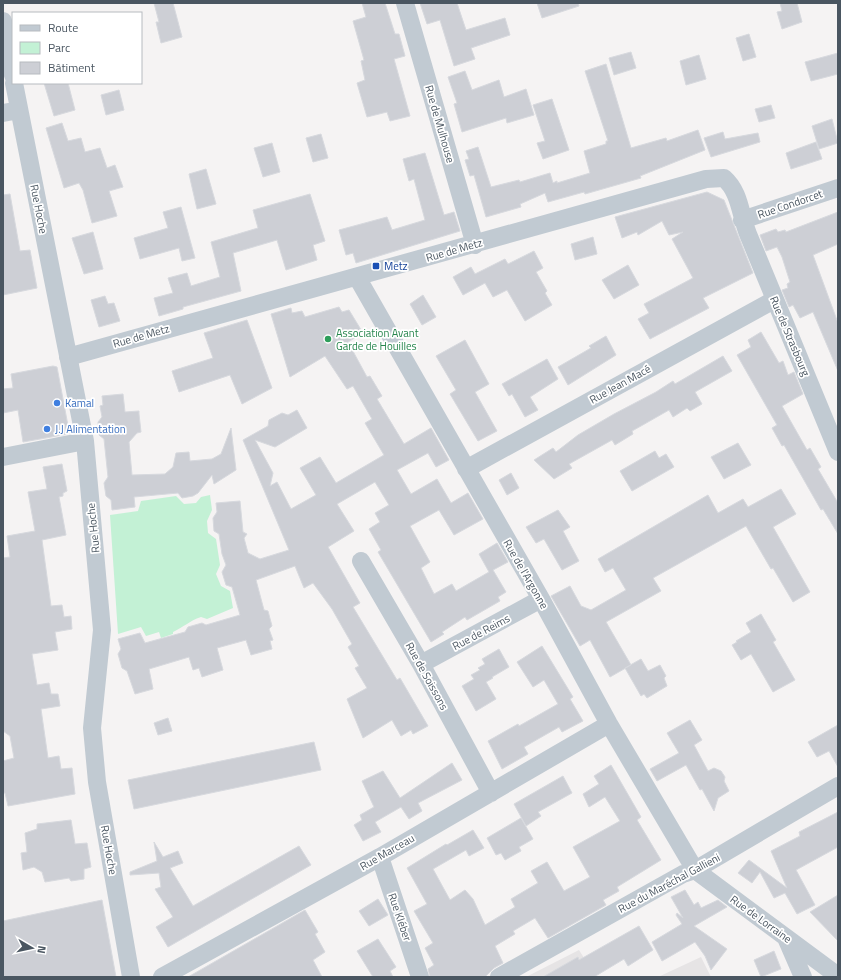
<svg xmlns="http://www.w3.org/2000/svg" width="841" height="980" viewBox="0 0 841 980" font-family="'Titillium Web',sans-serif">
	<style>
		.education { fill: #e6e4e5 }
		.green { fill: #c3f1d5 }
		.building { fill: #cdcfd5; stroke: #d7d9de }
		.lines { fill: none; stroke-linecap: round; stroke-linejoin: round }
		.street { stroke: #c1cad2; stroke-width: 18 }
		.transit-dot { fill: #1a4fb4; stroke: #fff; stroke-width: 1.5 }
		.leisure-dot { fill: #2e9e5b; stroke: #fff; stroke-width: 1.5 }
		.shop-dot { fill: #3f7fe0; stroke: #fff; stroke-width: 1.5 }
		.labels { text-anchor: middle; stroke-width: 3.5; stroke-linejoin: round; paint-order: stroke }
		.street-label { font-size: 11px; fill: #4a5661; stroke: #fff }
		.transit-label { font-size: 11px; fill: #164399; stroke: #fff; text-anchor: start }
		.leisure-label { font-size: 11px; fill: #27864d; stroke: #fff; text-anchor: start }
		.shop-label { font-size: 11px; fill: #366cbe; stroke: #fff; text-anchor: start }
	</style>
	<rect width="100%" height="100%" fill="#f5f3f3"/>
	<path class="education" d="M579 950 596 977H526Z
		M701 957 711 977H658Z"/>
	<path class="green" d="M210 495 212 510 207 521 208 533 216 539 220 565 216 574 221 586 230 591 233 608 207 619 201 617C189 621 184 627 173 632V634L161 638 159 632 146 636 141 627 118 634 110 515 138 511 141 501 176 496 184 504 196 503 201 497Z"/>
	<path class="building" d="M154 3H173L182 37 161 43 156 22H159Z
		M362 3H385L395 34H399L405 56 394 59 410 116 390 121 387 112 367 117 357 83 365 80 361 61 364 60 353 21 366 17Z
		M420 3H457L466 30 505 18 510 35 471 48 475 59 454 66 440 20 427 24Z
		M537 3H578L579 6 542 18Z
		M780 3H797L802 22 782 29 777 12 782 11Z
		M749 34 756 57 743 61 736 38Z
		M631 52 636 68 614 75 609 58Z
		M838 53V74L811 81 805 62Z
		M699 55 706 79 686 85 680 61Z
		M606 64 631 148 666 138 667 141 698 130 705 150 640 176 641 178 585 194 584 192 548 202 545 193 520 204 521 207 486 217 474 175 470 176 465 160 469 159 466 151 478 147 491 187 519 180 520 182 550 173 553 183 557 181V183L590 173 584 151 606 144V141H608L585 71Z
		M465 71 472 90 499 80 504 97 526 89 534 115 507 123 506 118 462 132 454 104 457 103 448 77Z
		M44 83H68L75 110 54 116Z
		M119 90 124 110 106 115 101 95Z
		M552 99 569 150 543 159 537 143 545 141 533 105Z
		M771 105 775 118 759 122 755 109Z
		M832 119 838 143 819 149 812 126Z
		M62 123 68 141 81 138 85 152 100 148 107 168 115 165 123 187 109 191 117 216 92 223 83 190 79 183 64 188 46 128Z
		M723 132 725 139 758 133 760 142 711 157 704 138Z
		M321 134 328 158 313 162 306 138Z
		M816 142 822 159 791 169 786 153Z
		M272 143 280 172 263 177 254 148Z
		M425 153 444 215 454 212 460 231 356 263 353 253 346 255 339 230 387 217 392 230 425 220 414 179 409 181 403 159Z
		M206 169 216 204 197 209 189 174Z
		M707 192 724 200 753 273 703 298 709 308 650 339 638 319 649 313 644 304 693 278 672 239 683 232 669 235 662 221 638 235 637 232 622 238 615 217Z
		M10 194 20 251 30 250 37 288 3 295V195Z
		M310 194 325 241 313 245 317 260 286 270 277 240 233 253 241 291 183 307V309L159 316 154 298 173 293 168 278 187 273 191 286 220 277 211 242 258 228 253 210Z
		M181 207 195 258 182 261 179 248 140 259 134 238 168 228 163 212Z
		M838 212V244L813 255 838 323V371L813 312 800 318 793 305 789 307 782 290 788 288 787 284 790 282 782 257 777 247 766 251 760 235 776 229 778 232 785 230 786 232Z
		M93 232 103 269 84 274 72 238Z
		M593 237 597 254 575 260 571 244Z
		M534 251 543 268 536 272 547 291 545 293 552 305 525 321 507 290 493 297 485 283 463 295 453 277 471 267 475 274 505 259 508 264Z
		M628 265 639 285 614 299 602 280Z
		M423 295 436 317 422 325 410 304Z
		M105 296 108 304 114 303 120 321 99 327 91 300Z
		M339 307 342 312 349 310 363 333 348 342 367 377 370 376 382 396 377 399 404 444 431 428 449 460 436 467 428 453 397 470 411 494 437 479 451 503 468 493 483 519 454 535 439 510 410 526 430 562 421 568 434 594 452 584 456 591 489 572 479 554 497 543 508 562 493 570 506 592 498 597 500 601 467 620 465 617 442 632 444 634 431 642 378 552 381 550 369 529 380 522 375 513 389 505 375 482 337 504 354 531 328 547 360 603 353 607 397 680 400 678 428 726 413 734 411 730 401 736 392 720 363 738 347 699 367 688 355 668 359 666 348 647 352 644 332 609 313 583 304 588 295 566 256 580 264 610 268 611 272 626 269 629 273 640 270 641 272 649 251 655 246 640 217 648 223 670 202 677 199 668 193 670 189 657 149 669 153 689 135 694 127 671 122 668 118 654 121 649 118 639 140 633 145 643 185 632 188 627 202 623 206 625 240 615 232 587 226 585 222 572 226 565 222 554 219 534 214 531 213 518 217 512 216 503 240 501 243 532 247 534 244 538 248 553 260 559 289 550 243 440 268 426 269 420 282 413 288 415 297 410 307 428 275 447 255 440 273 473 270 486 277 482 291 509 316 495 300 468 320 457 336 483 384 455 365 423 372 419 353 386 347 389 325 356 290 377 271 314 291 308 292 313 302 311 305 317Z
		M247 320 272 388 242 404 230 375 179 392 172 371 213 358 204 333Z
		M761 332 779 363 783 361 788 375 794 372 803 394 782 406 807 450 810 448 821 467 818 469 838 503V534L823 509 821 510 784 445 782 446 772 428 777 425 737 355 751 347 748 340Z
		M606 336 616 355 568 385 558 367 591 348 589 346Z
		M465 340 489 384 475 392 497 431 478 441 450 394 456 390 436 356Z
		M723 356 732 371 695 392 702 404 690 411 687 408 673 417 669 410 641 426 632 431 633 434 615 445 612 440 569 464 572 468 554 479 534 460 553 448 556 452 578 435 614 414 656 392 673 381 675 384Z
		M547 359 558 379 530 397 538 410 525 417 512 394 509 396 502 384Z
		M53 366 57 367 69 431 68 434 23 442 18 410 3 413V389L13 388 11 374Z
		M123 394 125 412 139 411V414L141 432 137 433 129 442 132 475 165 474 173 467 176 453 189 452 190 461 212 459 221 454 231 428 236 470 214 484 212 475 198 493 193 496 182 498 178 493 134 497 135 507 112 510 111 500 106 496 104 483 108 477 104 439 99 435 98 422 102 417 100 406 103 405 102 396Z
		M738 443 751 465 724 479 711 457Z
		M655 451 659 458 666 454 674 467 632 491 620 471Z
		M62 464 67 491 63 493V496L59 497 66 535 42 540 51 606 62 605 64 617 71 616 72 629 55 632 58 650 32 654 37 685 49 683 51 694H58L60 706 41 709 48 758 59 756 61 769 72 768 75 794 8 806 5 793H3V761L14 758 10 736 3 731V558L10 557 7 536 35 531 28 492 47 489 43 467Z
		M511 473 519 488 507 495 499 480Z
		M781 489 796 514 773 527 810 592 793 602 773 568 771 569 746 526 653 578 661 591 606 622 631 665 610 677 590 640 580 646 551 596 570 586 581 606 591 610 626 590 613 568 605 572 598 559 708 495 718 513 743 499 748 507Z
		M558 510 570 527 563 531 579 561 562 570 544 539 536 543 526 527Z
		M761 614 776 640 773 642 795 680 773 692 751 654 741 660 732 645 737 642 736 641 751 632 746 623Z
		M542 646 573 697 570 699 583 721 562 732 559 727 524 747 528 754 502 769 488 741 518 724 519 726 558 704 544 680 533 687 517 662Z
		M499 649 509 667 492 677 493 678 486 682 496 699 476 711 462 686 474 679 471 675 480 670 478 668 485 664 482 659Z
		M641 659 648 671 660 665 666 676 664 678 667 686 647 698 644 694 641 696 625 668Z
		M168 718 172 731 158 735 154 723Z
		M690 720 702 740 694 745 708 771 714 768 721 771 725 777 724 781 729 791 718 798 714 811 702 789 700 790 686 765 657 781 650 769 679 753 667 733Z
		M838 725V767L829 751 817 757 808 742Z
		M314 742 321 770 134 809 128 780Z
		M452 763 462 780 418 803 422 811 409 819 401 807 375 822 381 832 363 841 354 825 362 820 360 815 374 807 362 781 383 771 400 798Z
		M611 765 641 817 637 820 661 860 617 887 619 891 603 900 606 905 548 938 535 918 513 931 515 934 495 946 503 963 494 968 485 977H430L428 969 434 965 425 948 433 943 414 911 427 904 407 868 446 844 447 845 473 830 484 848 469 856 466 850 433 869 450 900 465 890 473 899 485 925 515 907 511 899 538 883 531 871 547 862 564 891 590 877 573 847 620 821 605 797 589 807 583 794 599 784 594 776Z
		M563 776 572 793 538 812 541 816 526 826 514 804Z
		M838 812V847L796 870 815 905 797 914 785 893 774 898 760 872 752 883 738 873 749 860 787 888 771 851 800 836 799 832Z
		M521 818 533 839 519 847 521 851 505 860 501 853 496 855 487 838Z
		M71 820 75 844 87 843 91 867 84 869V879L71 881 69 878 45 882 42 872 34 867 23 870 21 853 27 852 25 833 37 829V824Z
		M154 842 163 857 178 851 183 863 170 868 193 906 299 846 311 865 168 947 156 927 173 917 155 889 161 887 159 873 130 875V872L157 861Z
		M685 890 694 905 698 902 701 908 718 900 727 907 694 926 727 949 711 970 705 956 695 942 662 961 652 942 682 924 676 915 677 913 683 918 671 897Z
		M838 895V941L810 912Z
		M378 899 388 915 369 926 359 911Z
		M102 900 116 977H3V921Z
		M305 910 318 932 315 934 325 952 313 960 322 977H188Z
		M639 926 653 950 628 966 624 959 594 977H543L578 957 579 960Z
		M378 939 396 967 390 971 393 977H373L357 951Z
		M774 951 781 969 761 977 754 960Z"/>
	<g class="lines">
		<path class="street" d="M405 3 475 245
			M3 21 13 75
			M14 83 85 441 102 630 92 728 97 782 131 977
			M3 113 19 110
			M742 220 838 188
			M357 277 541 599 609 724 695 870 838 976
			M68 357 706 179 724 178C740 192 740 214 748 234L838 452
			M3 457 85 441
			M466 469 774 300
			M361 561 421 664 491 793
			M421 664 541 599
			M380 857 420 977
			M786 938 803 977
			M162 977 380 857 609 724
			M499 977 683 874 695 870 838 786"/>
	</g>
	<rect class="transit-dot" x="372" y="262" width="8" height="8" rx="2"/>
	<circle class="leisure-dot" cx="328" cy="339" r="4"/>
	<g class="shop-dot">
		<circle cx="57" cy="403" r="4"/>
		<circle cx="47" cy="429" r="4"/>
	</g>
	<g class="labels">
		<g class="street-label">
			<text transform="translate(440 124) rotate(74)" y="4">Rue de Mulhouse</text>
			<text transform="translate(790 204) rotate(-19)" y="4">Rue Condorcet</text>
			<text transform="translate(39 209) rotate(79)" y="4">Rue Hoche</text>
			<text transform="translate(454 250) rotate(-16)" y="4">Rue de Metz</text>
			<text transform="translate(141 336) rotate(-16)" y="4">Rue de Metz</text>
			<text transform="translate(790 336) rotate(67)" y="4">Rue de Strasbourg</text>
			<text transform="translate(620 384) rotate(-29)" y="4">Rue Jean Macé</text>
			<text transform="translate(93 528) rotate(-96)" y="4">Rue Hoche</text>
			<text transform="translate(526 574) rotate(60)" y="4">Rue de l'Argonne</text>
			<text transform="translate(481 632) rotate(-28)" y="4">Rue de Reims</text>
			<text transform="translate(427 676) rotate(61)" y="4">Rue de Soissons</text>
			<text transform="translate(109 850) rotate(80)" y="4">Rue Hoche</text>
			<text transform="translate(387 852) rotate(-30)" y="4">Rue Marceau</text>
			<text transform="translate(669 883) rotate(-28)" y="4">Rue du Maréchal Gallieni</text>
			<text transform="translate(400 917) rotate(71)" y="4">Rue Kléber</text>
			<text transform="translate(761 919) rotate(36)" y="4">Rue de Lorraine</text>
		</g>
		<g class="transit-label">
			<text x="384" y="270">Metz</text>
		</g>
		<g class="leisure-label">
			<text x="336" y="337">Association Avant<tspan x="336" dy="13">Garde de Houilles</tspan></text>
		</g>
		<g class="shop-label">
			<text x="65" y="407">Kamal</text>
			<text x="55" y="433">J.J Alimentation</text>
		</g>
	</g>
	<rect width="841" height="980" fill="none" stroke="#4a5661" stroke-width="8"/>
	<rect x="12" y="12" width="130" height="72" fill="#ffffff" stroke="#b7bbc0"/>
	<rect x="20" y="25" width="20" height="6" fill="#c1cad2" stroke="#b7bbc0"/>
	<text x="48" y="32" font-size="12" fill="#4a5661">Route</text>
	<rect x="20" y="42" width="20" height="12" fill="#c3f1d5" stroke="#b7bbc0"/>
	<text x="48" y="52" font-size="12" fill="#4a5661">Parc</text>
	<rect x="20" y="62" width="20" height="12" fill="#cdcfd5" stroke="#b7bbc0"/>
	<text x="48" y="72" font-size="12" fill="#4a5661">Bâtiment</text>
	<g transform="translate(32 948) rotate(99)" stroke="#ffffff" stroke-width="3" paint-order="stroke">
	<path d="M0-3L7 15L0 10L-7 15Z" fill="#4a5661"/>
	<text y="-6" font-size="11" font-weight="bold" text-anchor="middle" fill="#4a5661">N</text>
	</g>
</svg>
